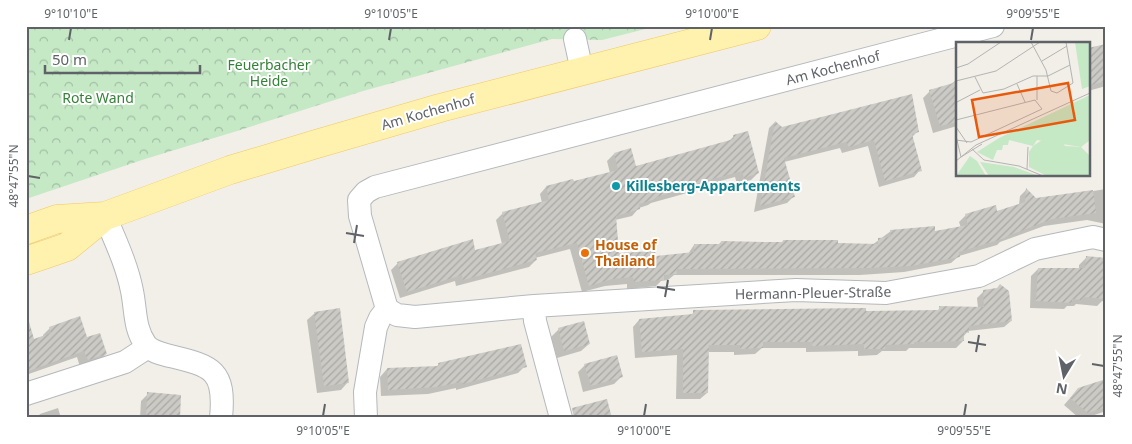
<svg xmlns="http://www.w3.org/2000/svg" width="1132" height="444" viewBox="0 0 1132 444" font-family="'Noto Sans',sans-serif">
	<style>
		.forest { fill: url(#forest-crowns) }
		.shadow { fill: #0003 }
		.building { fill: url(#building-hatch) }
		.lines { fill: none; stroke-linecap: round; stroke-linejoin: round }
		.minor-casing { stroke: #b5b8bc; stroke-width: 24 }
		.major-casing { stroke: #f2c960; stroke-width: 29 }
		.minor { stroke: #fff; stroke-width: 22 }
		.major { stroke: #fff2af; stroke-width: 28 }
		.ticks { fill: none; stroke: #5f6368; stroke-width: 2 }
		.culture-dot { fill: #0f9aa8; stroke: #fff; stroke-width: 2 }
		.food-dot { fill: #e8710a; stroke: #fff; stroke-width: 2 }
		.labels { text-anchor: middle; stroke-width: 4; stroke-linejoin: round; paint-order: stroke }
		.park-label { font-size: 14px; fill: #348238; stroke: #fff }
		.street-label { font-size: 14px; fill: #5f6368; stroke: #fff }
		.culture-label { font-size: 14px; font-weight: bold; fill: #0d838f; stroke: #fff; text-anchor: start }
		.food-label { font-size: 14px; font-weight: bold; fill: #c56008; stroke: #fff; text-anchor: start }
		.inset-road { fill: none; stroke: #b3b3b1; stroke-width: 1 }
		.view { fill: #e8590c; fill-opacity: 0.15; stroke: #e8590c; stroke-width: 2.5 }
		.inset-edge { fill: none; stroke: #5f6368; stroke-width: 2.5 }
		.neatline { fill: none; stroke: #5f6368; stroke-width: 2 }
		.ticks-label { font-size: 12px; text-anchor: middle; fill: #5f6368 }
	</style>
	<defs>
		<pattern id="forest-crowns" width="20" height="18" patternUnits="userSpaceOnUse" patternTransform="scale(1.25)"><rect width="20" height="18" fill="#c5e8c5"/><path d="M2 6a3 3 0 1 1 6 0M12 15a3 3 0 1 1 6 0" fill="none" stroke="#a3c0a4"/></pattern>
		<pattern id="building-hatch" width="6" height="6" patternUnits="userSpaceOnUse" patternTransform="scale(1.25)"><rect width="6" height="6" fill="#cccac5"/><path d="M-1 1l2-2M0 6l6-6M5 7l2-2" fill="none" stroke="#a9a8a4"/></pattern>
	</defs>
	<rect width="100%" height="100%" fill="#f1efe8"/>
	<path class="forest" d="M26 26H657L602 40 552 39 363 91 237 131 145 159 26 199Z"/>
	<path class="shadow" d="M1106 45V86L1088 91V49Z
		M957 79V126L933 133 923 98 930 91 950 85Z
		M775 122 782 128 917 132 911 138 920 170 914 177 879 187 868 146 842 153 840 148 784 162 794 196 787 203 754 212 769 128Z
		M734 136 758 173 751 180 737 184 735 177 691 189 687 193 651 203 648 205 639 208 632 216 615 220 618 255 655 257 688 254 694 245H718L721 242 781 243 783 241 872 245 891 231 934 233 961 228 959 222 966 215 997 213 1019 205 1020 196 1026 190 1036 200 1106 189V224L1087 220 1044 226 1000 242 997 245 959 256 951 263 904 272 860 275H674L668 280 661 281 656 286 627 289V284L605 286 582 292 570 249 535 258 536 260 529 267 456 286 455 281 400 298 391 270 398 263 474 251 502 244 496 220 503 213 542 203 540 194 546 187 573 183 610 173 607 161 614 154 635 168 727 143Z
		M1086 258 1106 259V302L1102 301 1097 306 1076 304 1074 306H1067L1064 309 1030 308 1031 276 1038 269H1079V265Z
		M984 291 1011 321 1004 327 968 331 963 337V341L956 348H909L906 351H882L877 355 858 356V351L806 352V348H762L755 354 734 355V352H707V393L700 399H676L677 355 635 358 633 327 639 320 690 316 694 312H936L940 308H978L977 298Z
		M315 313 348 382 341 390 317 393 307 320Z
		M50 328 86 339 106 354 99 361 80 367 77 357 26 375V343L43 337V335Z
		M559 329 589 344 581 351 557 358 551 337Z
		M439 364 525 366 518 373 456 390V388L428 394 381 396 380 377 387 369 436 367Z
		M585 365 621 377 614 384 583 392 578 372Z
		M1106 380V411L1086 418H1079L1064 405 1071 397Z
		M148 394 178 418H140L141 401Z
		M58 408 61 418H37L40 414Z"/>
	<path class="building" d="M1106 44V81L1088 86V48Z
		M957 82V122L940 126 929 90Z
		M912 94 919 132 912 134 922 171 885 181 874 140 849 147 846 142 784 158 795 197 760 206 775 121 782 127Z
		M748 131 759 173 744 178 742 171 695 184V186L656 197V199L639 204 640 209 616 216 619 253 655 251 656 256 694 252V244H721V241L766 242H783V240H838V243L878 244V238L891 237 890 230 935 226V231L968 225 965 214 996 205 997 211 1025 202 1026 188 1036 198 1093 190 1096 213 1052 219 1005 237V238L959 252 960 257 911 266 867 268 676 269 677 274 664 275V280L634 282 633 277 612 279 589 286 577 243 535 253 537 260 463 280 462 275 407 292 397 262 473 239 475 250 510 241 502 212 549 200 546 186 573 179 574 181 618 170 614 153 631 148 636 166 734 139 733 135Z
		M1086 256 1106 258V299L1083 297 1082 300 1072 299V303L1036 301 1038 268H1085Z
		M1000 284 1009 291 1012 321 969 326V333L964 332V341L914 342V344L885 345V349H864V344L812 346 813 342H763V348L740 349V345H709L708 393H683V349L642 352 639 319 693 314V310L866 308V311L939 310V306L984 307 983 290 997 288Z
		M340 308 349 383 324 386 314 312Z
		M80 316 87 337 100 333 107 354 88 360 84 351 26 372V323L29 322 34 339 51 333 49 327Z
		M584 321 590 344 564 351 558 328Z
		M521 344 527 367 463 384 462 382 436 387 388 390 387 368 439 366 438 363Z
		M617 355 623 377 591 386 584 364Z
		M1106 379V407L1088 413 1070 398 1078 388Z
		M147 392 181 395 180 418H146Z
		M607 399 612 418H574L572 408Z"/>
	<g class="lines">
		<defs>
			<path id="minor" d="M993 26 375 187 366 192 359 200 360 216 387 309 397 315 415 317 534 306 796 290 886 293 979 276 1035 249 1093 237 1106 240
				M575 39 582 71
				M105 216C115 240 127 265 132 291 136 310 134 329 146 345 151 351 159 353 166 355 210 366 226 367 221 418
				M534 306 535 321 561 418
				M26 394 125 362 148 347
				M366 418 365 392 376 327 380 318 387 309"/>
			<path id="major" d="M26 230 57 219 105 216 230 170 313 145 440 108 757 26
				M26 261 67 247 105 216"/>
		</defs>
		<use href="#minor" class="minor-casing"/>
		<use href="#major" class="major-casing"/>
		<use href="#minor" class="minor"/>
		<use href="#major" class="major"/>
	</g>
	<path class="ticks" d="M69 40 71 28M389 40 391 28M710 40 712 28M1031 40 1033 28M28 176 40 178M346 233 364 236M354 243 357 225M657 287 675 290M665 297 668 280M968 342 986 345M976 352 979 335M1092 364 1104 366M323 416 325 404M644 416 646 404M964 416 966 404"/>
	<circle class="culture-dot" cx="616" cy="186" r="5"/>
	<circle class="food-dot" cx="585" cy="253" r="5"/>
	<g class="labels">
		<g class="park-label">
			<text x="269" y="70">Feuerbacher<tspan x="269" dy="16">Heide</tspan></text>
			<text x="98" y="103">Rote Wand</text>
		</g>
		<g class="street-label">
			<text transform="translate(833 68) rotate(-15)" y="5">Am Kochenhof</text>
			<text transform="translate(428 112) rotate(-16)" y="5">Am Kochenhof</text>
			<text transform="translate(813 293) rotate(-1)" y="5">Hermann-Pleuer-Straße</text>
		</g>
		<g class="culture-label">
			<text x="626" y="191">Killesberg-Appartements</text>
		</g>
		<g class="food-label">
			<text x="595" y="250">House of<tspan x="595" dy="16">Thailand</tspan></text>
		</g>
	</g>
	<g transform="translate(956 42)">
		<rect width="134" height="134" fill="#f1efe8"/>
		<path d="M24 120 58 125 83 134H33Z" fill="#c5e8c5"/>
		<path d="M119 0H134V44L126 47ZM134 53V98L125 105 81 98 77 104 53 98 52 103H47L46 108H41L37 118 21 110 43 96Z" fill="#c5e8c5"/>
		<path d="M14 114 21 119 30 134H0Z" fill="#c5e8c5"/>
		<path d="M92 94 105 98 109 104 125 105 134 114V134H91L73 125V110L77 104Z" fill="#c5e8c5"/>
		<path class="inset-road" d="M75 0 90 28 95 49 101 51M86 19 111 4M0 26 12 22 45 0M81 34V58M19 35 27 51 48 47 77 34H92L114 23M0 39 40 29 84 0M61 42 69 60M101 51 117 41 110 0M1 60 24 48M0 78 79 58 86 67 15 100 0 98M0 85 11 101M0 94 5 115M16 107 28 118 63 124 87 134M5 115 26 102M0 119 20 103 134 51M71 127 72 105"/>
		<path class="view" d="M112 41 119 78 23 95 16 58Z"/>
		<rect width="134" height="134" class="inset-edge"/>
	</g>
	<rect width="1132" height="444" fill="none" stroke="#ffffff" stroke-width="55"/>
	<g transform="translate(1064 376) rotate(190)" stroke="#ffffff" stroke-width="4" paint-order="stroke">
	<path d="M0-4L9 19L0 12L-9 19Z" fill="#5f6368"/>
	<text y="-8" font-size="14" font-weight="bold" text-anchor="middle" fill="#5f6368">N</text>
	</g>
	<path d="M45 65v8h155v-8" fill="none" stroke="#5f6368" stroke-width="2.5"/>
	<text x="52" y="65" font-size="15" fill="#5f6368" stroke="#ffffff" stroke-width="4" paint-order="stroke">50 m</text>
	<rect x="28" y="28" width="1076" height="388" class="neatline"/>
	<g class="ticks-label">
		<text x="71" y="18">9°10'10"E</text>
		<text x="391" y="18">9°10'05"E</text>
		<text x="712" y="18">9°10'00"E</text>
		<text x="1033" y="18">9°09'55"E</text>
		<text transform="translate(14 176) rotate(-90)" y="4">48°47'55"N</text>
		<text transform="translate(1118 366) rotate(-90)" y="4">48°47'55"N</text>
		<text x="323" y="435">9°10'05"E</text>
		<text x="644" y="435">9°10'00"E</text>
		<text x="964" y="435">9°09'55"E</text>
	</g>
</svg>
